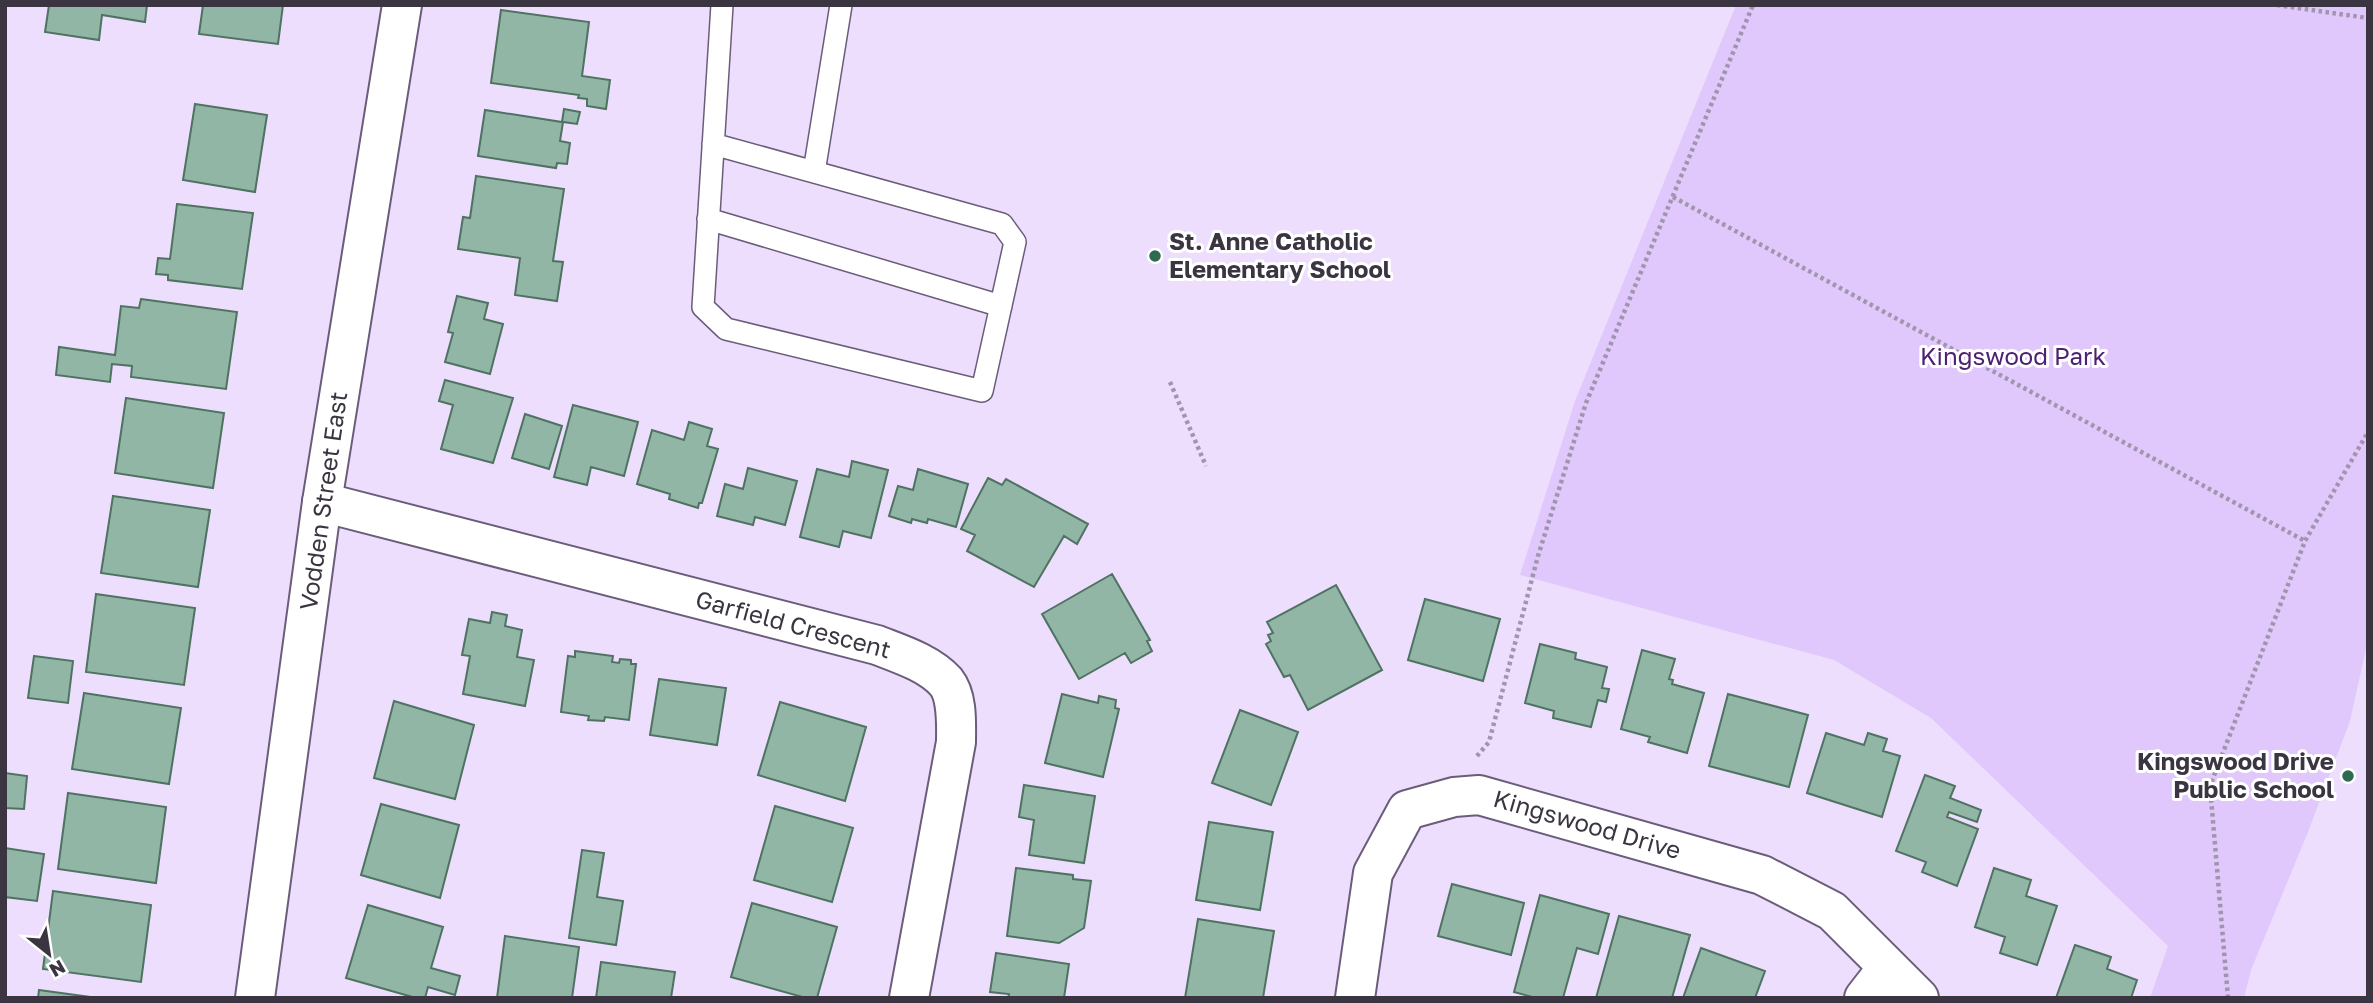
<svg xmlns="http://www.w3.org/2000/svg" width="2373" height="1003" viewBox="0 0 2373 1003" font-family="'Golos Text',sans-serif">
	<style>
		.green { fill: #e0c8fc }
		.building { fill: #91b6a5; stroke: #4f7262; stroke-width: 2 }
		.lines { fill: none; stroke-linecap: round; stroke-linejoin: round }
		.lane-casing { stroke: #6a5d79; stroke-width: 24 }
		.street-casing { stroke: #6a5d79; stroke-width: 42 }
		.secondary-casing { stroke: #6a5d79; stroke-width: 42 }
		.path { stroke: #a095ad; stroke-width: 4.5; stroke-dasharray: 3.5 3.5; stroke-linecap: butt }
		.lane { stroke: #fff; stroke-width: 21 }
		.street { stroke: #fff; stroke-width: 38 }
		.secondary { stroke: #fff; stroke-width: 38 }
		.poi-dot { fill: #306952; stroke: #fff; stroke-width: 2.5 }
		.labels { text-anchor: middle; stroke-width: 6; stroke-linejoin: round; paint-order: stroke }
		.poi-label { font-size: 24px; font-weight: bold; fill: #3b3542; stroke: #fff; text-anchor: start }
		.park-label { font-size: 24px; fill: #4d2172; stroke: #fff }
		.street-label { font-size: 24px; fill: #3b3542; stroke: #fff }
	</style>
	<rect width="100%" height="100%" fill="#eddefe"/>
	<path class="green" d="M1736 5H2368V640L2350 721 2308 832 2251 970 2244 998H2150L2168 946 1931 718 1834 660 1520 575 1575 401Z"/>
	<path class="building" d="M49 5H147L145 22 102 15 99 40 45 32Z
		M203 5H283L278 44 199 34Z
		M501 10 589 22 582 76 610 80 606 109 587 106V99L578 98 579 95 491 83Z
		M195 104 267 115 255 192 183 180Z
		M564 109 580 112 577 124 563 122 560 141 570 143 567 164 557 163 556 168 478 156 485 110 562 122Z
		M476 176 564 189 553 261 563 262 557 301 515 295 520 258 458 249 463 217 470 218Z
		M177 204 253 213 242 289 168 280V275L156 274 158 258 170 259Z
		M457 296 488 303 484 319 503 324 490 374 445 362 453 333 448 332Z
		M141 299 237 312 226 389 131 377 132 366 112 364 110 382 56 375 59 347 115 355 121 306 139 308Z
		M445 380 513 398 493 463 441 449 453 405 439 401Z
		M126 398 224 413 213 488 115 473Z
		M573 405 638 422 624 476 591 467 587 485 554 477Z
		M525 414 562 426 549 469 512 458Z
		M689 422 712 429 707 446 718 449 702 503H699L698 508 669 499 670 494 637 484 652 430 684 440Z
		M852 461 888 470 871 538 843 531 839 547 800 537 817 469 849 477Z
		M748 468 797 481 785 525 755 517 753 525 717 516 725 484 743 489Z
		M918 469 968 484 956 527 928 519 927 523 912 519 911 523 889 516 898 486 913 490Z
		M988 478 1002 485 1006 479 1088 524 1077 544 1064 536 1034 587 967 551 975 535 961 529Z
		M113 496 210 510 198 587 101 573Z
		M1112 574 1150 640 1147 641 1152 651 1131 663 1125 653 1079 679 1042 614Z
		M1336 585 1382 670 1308 710 1290 675 1284 677 1266 644 1271 641 1268 635 1273 633 1267 622Z
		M96 594 195 608 184 685 86 672Z
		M1425 599 1500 619 1483 681 1408 660Z
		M492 612 507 615 505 626 522 630 517 657 534 660 525 706 463 694 470 656 462 655 469 619 490 623Z
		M1540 644 1576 653 1575 659 1607 667 1602 688 1609 689 1606 702 1598 700 1591 727 1553 718 1554 711 1525 703Z
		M1642 650 1675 659 1669 679 1673 680 1672 684 1704 693 1687 753 1648 742 1650 737 1621 729Z
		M575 651 613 656 612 662 619 663 620 659 631 660V664H636L629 720 605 717 604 721 588 720 589 716 561 712 568 656 575 657Z
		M34 656 73 661 68 703 28 698Z
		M659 679 726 688 717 745 650 735Z
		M84 693 181 708 169 784 72 769Z
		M1062 694 1098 703 1099 696 1116 700 1115 708 1119 709 1103 777 1045 763Z
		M1728 694 1808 715 1789 787 1709 766Z
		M394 701 474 725 455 799 374 778Z
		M780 702 866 727 845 801 758 775Z
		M1240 710 1298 732 1271 805 1212 783Z
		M1826 733 1864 745 1868 733 1887 739 1883 751 1900 756 1882 817 1807 793Z
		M5 773 27 776 24 809 5 808Z
		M1925 775 1955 786 1950 798 1981 810 1977 822 1949 812 1947 817 1978 829 1957 886 1922 872 1926 862 1896 851Z
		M1024 785 1095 796 1084 863 1029 855 1034 820 1019 817Z
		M68 793 166 807 156 883 58 869Z
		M381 804 459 825 440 898 361 875Z
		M775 806 853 828 832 902 754 880Z
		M1209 822 1273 832 1260 910 1196 900Z
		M5 848 44 854 37 901 5 897Z
		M582 850 604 853 597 897 623 901 616 945 569 938Z
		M1016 868 1073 875V879L1091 881 1084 928 1059 943 1007 936Z
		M1994 868 2031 880 2026 896 2057 906 2037 965 2000 953 2005 937 1975 927Z
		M1452 884 1524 903 1511 955 1438 936Z
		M53 891 151 905 141 982 43 969Z
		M1540 895 1609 914 1598 954 1577 948 1563 998H1536L1514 992Z
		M752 903 837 927 817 998H806L731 977Z
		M368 905 443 927 431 968 460 976 455 995 428 987 425 998H416L346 978Z
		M1619 916 1690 935 1672 998H1596Z
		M1198 919 1274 931 1263 998H1185Z
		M505 936 579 947 572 998H497Z
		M2075 945 2111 957 2107 969 2137 980 2131 998H2056Z
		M1701 948 1765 971 1755 998H1683Z
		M996 953 1069 964 1064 998H1008L1009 994 990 992Z
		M601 962 675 972 671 998H596Z
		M39 990 98 998H38Z"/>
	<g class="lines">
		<defs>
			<path id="lane" d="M713 144 1002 224 1015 242 982 391 726 329 703 307 722 5
				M814 172 841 5
				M708 219 1001 306"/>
			<path id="street" d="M322 502 877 645C900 654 929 663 946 682 958 697 956 725 956 742L909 998
				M1355 998 1373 873 1407 810 1454 797 1479 795 1762 875 1832 911 1919 998
				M1864 998 1888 967"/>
			<path id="secondary" d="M255 998 322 502 402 5"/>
		</defs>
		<use href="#lane" class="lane-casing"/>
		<use href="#street" class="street-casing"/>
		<use href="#secondary" class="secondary-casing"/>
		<path class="path" d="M2277 5 2368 18
			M1673 197 2305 541
			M1170 382 1206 466
			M1477 756 1489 742 1538 556 1586 403 1753 5
			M2228 998 2210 786 2305 541 2368 432"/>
		<use href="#lane" class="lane"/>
		<use href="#street" class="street"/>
		<use href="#secondary" class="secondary"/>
	</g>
	<g class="poi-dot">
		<circle cx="1155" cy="256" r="7"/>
		<circle cx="2348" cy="776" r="7"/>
	</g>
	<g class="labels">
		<g class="poi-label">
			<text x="1169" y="250">St. Anne Catholic<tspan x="1169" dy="28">Elementary School</tspan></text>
			<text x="2334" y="770" text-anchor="end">Kingswood Drive<tspan x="2334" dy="28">Public School</tspan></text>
		</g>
		<g class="park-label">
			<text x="2013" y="365">Kingswood Park</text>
		</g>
		<g class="street-label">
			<text transform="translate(324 501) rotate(-82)" y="8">Vodden Street East</text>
			<text transform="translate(793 625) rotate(15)" y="8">Garfield Crescent</text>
			<text transform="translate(1587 825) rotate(16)" y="8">Kingswood Drive</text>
		</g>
	</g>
	<rect width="2373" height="1003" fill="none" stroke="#3b3542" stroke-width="14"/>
	<g transform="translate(49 954) rotate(150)" stroke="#ffffff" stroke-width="5" paint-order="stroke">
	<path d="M0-5L12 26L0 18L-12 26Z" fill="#3b3542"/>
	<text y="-10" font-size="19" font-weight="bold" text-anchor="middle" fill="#3b3542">N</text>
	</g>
</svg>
